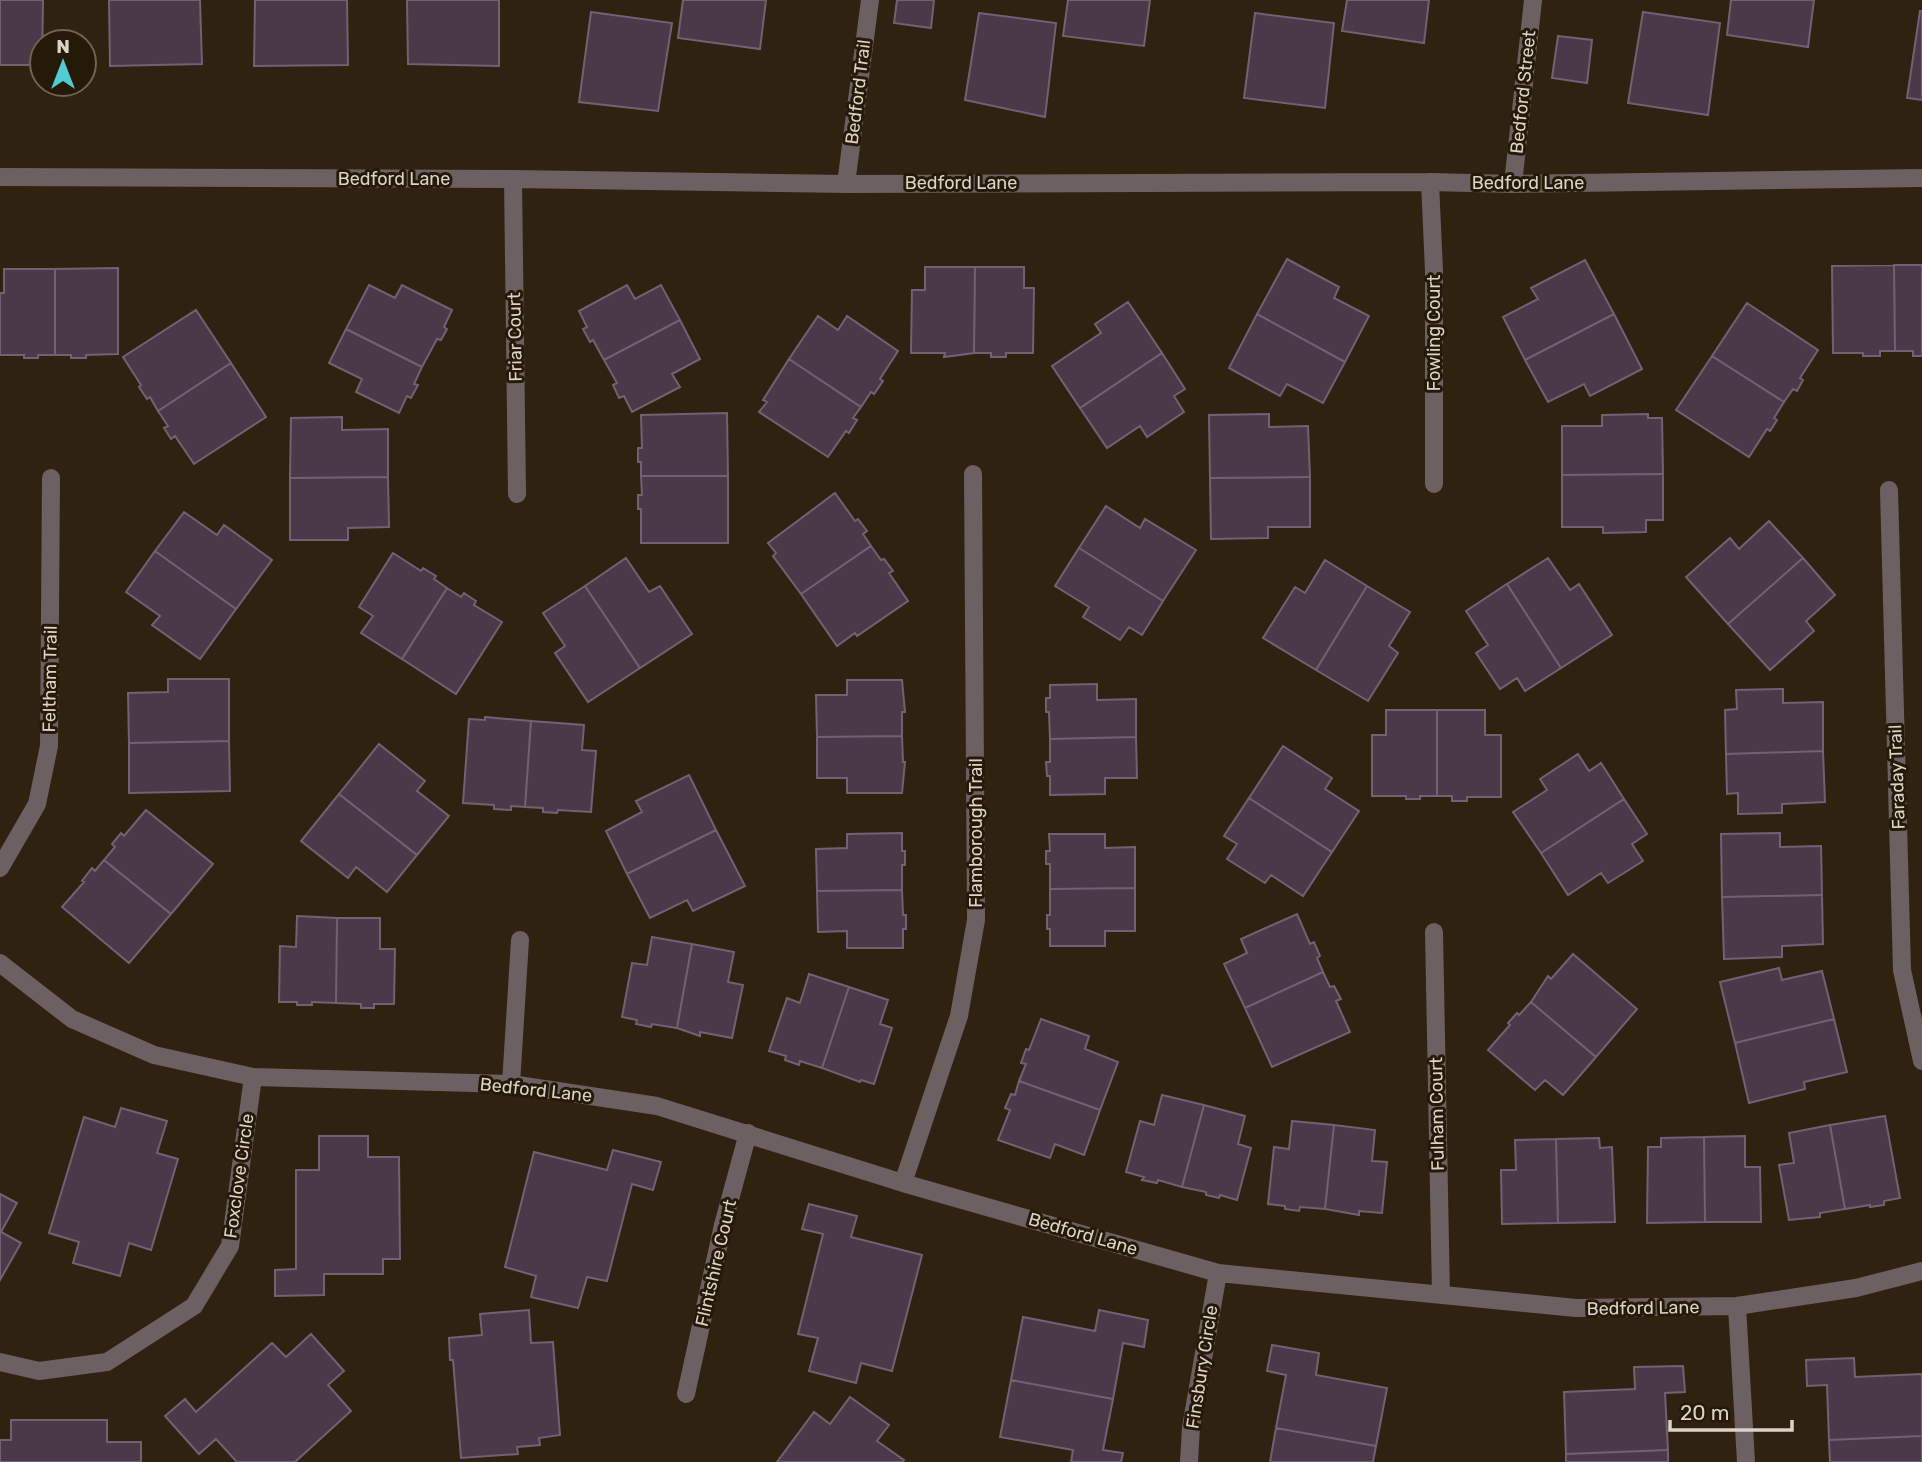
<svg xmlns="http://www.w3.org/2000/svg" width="1922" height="1462" viewBox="0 0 1922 1462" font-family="Rubik,sans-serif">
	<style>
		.building { fill: #493949; stroke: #736173; stroke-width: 2 }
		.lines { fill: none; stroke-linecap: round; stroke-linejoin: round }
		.minor { stroke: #6c6063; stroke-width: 18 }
		.labels { text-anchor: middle; stroke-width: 6; stroke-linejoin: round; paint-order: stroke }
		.street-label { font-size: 18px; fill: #dbd3c8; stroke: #251907 }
	</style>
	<rect width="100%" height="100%" fill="#2f2210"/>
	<path class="building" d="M0 0H43L42 65H0Z
		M109 0H200L202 64 110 66Z
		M255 0H347L348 65 254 66Z
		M407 0H499V66L408 64Z
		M683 0H766L760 49 678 38Z
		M897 0H934L931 28 894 23Z
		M1068 0H1150L1144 46 1063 36Z
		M1347 0H1429L1424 43 1342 31Z
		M1731 0H1814L1808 47 1727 35Z
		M1920 11H1922V100L1907 98Z
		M591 12 672 23 658 111 579 102Z
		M1643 12 1720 23 1708 115 1628 103Z
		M979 13 1056 23 1045 117 965 100Z
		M1255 13 1334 23 1325 108 1244 98Z
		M1558 36 1592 40 1587 83 1552 78Z
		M1287 259 1339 287 1334 298 1369 316 1345 362 1257 314Z
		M1585 260 1614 314 1525 360 1503 317 1538 299 1531 288Z
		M1894 265 1895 351H1880V356H1863V353H1833L1832 266Z
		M1894 265H1922V356H1913V351H1895Z
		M925 267H975L974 353 944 357 945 353H911L912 290H925Z
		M975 267H1024V288H1034L1033 353H1006V357H991V353H974Z
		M118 268V354L86 355V358H71V355H55V269Z
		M4 269H55V355H38V358H24V355H0V293H4Z
		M369 285 395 298 402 285 452 310 444 327 447 329 441 340 437 339 422 367 346 329Z
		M627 285 635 299 661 285 680 320 604 360 593 340 590 342 583 329 587 327 579 311Z
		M1128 302 1162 353 1080 408 1052 366 1101 333 1095 324Z
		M1747 303 1818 350 1800 378 1803 380 1797 391 1793 389 1784 402 1712 356Z
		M196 310 231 363 158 411 150 397 147 399 139 387 141 385 123 357Z
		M1257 314 1345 362 1323 403 1287 384 1280 396 1229 368Z
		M1614 314 1642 369 1590 396 1584 384 1548 402 1525 360Z
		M818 316 838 330 847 316 898 351 880 379 883 381 874 394 871 392 861 407 789 359Z
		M680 320 700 359 672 374 680 387 632 412 624 396 619 398 613 385 617 383 604 360Z
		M346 329 422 367 414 384 418 385 411 398 407 396 399 413 356 392 362 379 329 363Z
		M1162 353 1185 389 1174 396 1184 412 1147 437 1140 426 1107 448 1080 408Z
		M1712 356 1784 402 1774 418 1777 420 1770 431 1767 429 1749 457 1676 410Z
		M789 359 861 407 853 418 857 420 849 433 846 431 828 457 759 412 767 402 763 400Z
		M231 363 266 417 194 464 175 436 171 439 164 428 168 426 158 411Z
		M727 413 728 476H641V462H638V448H642L641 415Z
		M1269 414V427L1308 426 1310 477 1210 478 1209 415Z
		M1648 414V418H1662L1663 474 1562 475V426H1602V415Z
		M342 417V430L388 429V477L290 478 291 418Z
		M1663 474V520H1646V532L1603 533V527H1562V475Z
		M641 476H728V543H641V509H638V495H642Z
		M388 477 389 527 348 528V540H290V478Z
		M1310 477V527H1268V538L1211 539 1210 478Z
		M835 493 855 521 858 519 867 531 863 534 871 546 801 594 773 556 776 553 768 543Z
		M1106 506 1140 528 1145 519 1196 550 1163 601 1079 548Z
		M184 512 217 535 224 525 272 560 236 609 155 551Z
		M1769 521 1803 558 1728 624 1686 577 1730 538 1739 549Z
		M871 546 881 560 884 559 893 571 889 573 908 601 857 636 855 633 837 646 801 594Z
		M1079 548 1163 601 1142 635 1129 627 1120 640 1083 617 1089 607 1055 586Z
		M155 551 236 609 200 659 152 625 160 616 126 592Z
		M393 553 421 571 423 568 436 576 434 579 447 588 402 659 361 633 373 616 359 607Z
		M626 558 649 592 660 586 692 634 640 668 585 586Z
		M1548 558 1570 590 1579 584 1612 635 1561 668 1507 584Z
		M1803 558 1835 595 1806 621 1814 631 1770 670 1728 624Z
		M1325 560 1367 586 1316 670 1263 638 1295 587 1305 593Z
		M1507 584 1561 668 1525 691 1517 678 1500 689 1476 653 1488 645 1466 611Z
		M585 586 640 668 588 702 555 653 565 646 543 613Z
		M1367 586 1410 612 1389 646 1398 653 1368 701 1316 670Z
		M447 588 461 597 464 593 476 601 474 605 502 622 456 694 402 659Z
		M168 679H229V741L129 743 128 693 168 692Z
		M847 680H902L905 712H902V736L817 737 816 695H847Z
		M1097 684V700L1136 699V737L1050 739 1049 712H1046V698H1050V685Z
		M1783 689V703L1823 702V751L1726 754 1725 710 1737 709 1736 690Z
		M1386 710H1437V796H1420V799H1406V796H1372V735H1386Z
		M1437 710H1485V735H1501V797H1467V801H1452V796H1437Z
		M485 717 531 721 525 807 511 806V810L494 809V805L463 803 469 719 485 720Z
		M531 721 584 725 582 750 596 751 591 812 558 810 557 813 543 812V808L525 807Z
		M902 736 903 762H905L902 793H847V778H817V737Z
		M1136 737 1137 778H1105V794L1050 795V776H1047L1046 762H1050V739Z
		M229 741 230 791 129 793V743Z
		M379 744 425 781 417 791 449 816 417 855 339 794Z
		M1283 746 1332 778 1325 789 1359 811 1332 852 1249 798Z
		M1823 751 1825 802 1782 804V813L1738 814V793L1727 794 1726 754Z
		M1578 754 1589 771 1601 763 1624 799 1541 853 1513 812 1547 790 1540 779Z
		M689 775 716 830 627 874 606 831 642 812 636 801Z
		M339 794 417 855 387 892 356 867 348 878 301 841Z
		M1249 798 1332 852 1303 896 1271 875 1265 883 1227 859 1237 844 1224 836Z
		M1624 799 1647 834 1632 844 1643 861 1608 883 1601 873 1568 895 1541 853Z
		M146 810 213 864 171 914 104 860 115 847 112 844 121 833 124 836Z
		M716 830 745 886 693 911 687 900 650 918 627 874Z
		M902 833V851H905V865H902V890L817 891 816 849 847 848V834Z
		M1780 833V847L1821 846 1822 895 1722 897 1721 834Z
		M1049 834H1105V848L1135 847V888L1050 889V864H1046V851H1050Z
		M104 860 171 914 129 963 62 907 84 882 82 881 92 868 95 871Z
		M1135 888V931H1105V946H1050V929H1047V915H1050V889Z
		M902 890 903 915H906V929H903V948H847V931L818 932 817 891Z
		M1822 895 1823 944 1782 946V957L1724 959 1722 897Z
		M1297 914 1310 944 1314 942 1320 956 1317 958 1323 972 1245 1008 1224 964 1247 953 1241 939Z
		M297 916 337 918 336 1003 312 1002V1005H297V1002H279L280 946 296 947Z
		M337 918H380V949H395L394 1004H374V1008H361V1004L336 1003Z
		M652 937 692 944 677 1028 652 1024 651 1027 636 1024 637 1020 622 1017 632 963 647 965Z
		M692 944 734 952 728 982 743 985 732 1038 700 1032V1036L677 1028Z
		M1573 954 1637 1009 1596 1057 1531 1002 1548 976 1551 979Z
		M1779 968 1782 980 1822 971 1834 1019 1735 1043 1720 982Z
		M1323 972 1330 987 1334 986 1341 999 1336 1001 1350 1032 1272 1067 1245 1008Z
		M809 974 849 987 822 1068 800 1061 799 1065 785 1060 786 1056 769 1051 787 998 800 1003Z
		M849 987 888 1000 880 1024 892 1028 874 1084 861 1080 860 1082 822 1068Z
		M1531 1002 1596 1057 1563 1095 1545 1080 1535 1090 1488 1050 1510 1025 1508 1023 1517 1013 1519 1015Z
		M1041 1019 1089 1036 1085 1049 1118 1062 1100 1110 1019 1081 1026 1064 1021 1063 1026 1049 1029 1050Z
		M1834 1019 1847 1072 1804 1082 1805 1089 1749 1103 1735 1043Z
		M1019 1081 1100 1110 1084 1155 1055 1144 1050 1158 998 1140 1010 1110 1005 1108 1011 1094 1015 1095Z
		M1162 1095 1204 1105 1182 1187 1158 1180 1157 1183 1142 1180 1144 1177 1126 1172 1140 1121 1154 1125Z
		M1204 1105 1245 1116 1238 1144 1251 1148 1237 1200 1220 1195 1219 1198 1206 1195V1192L1182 1187Z
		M121 1108 167 1121 157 1153 178 1159 151 1250 129 1243 120 1276 73 1263 79 1242 49 1233 84 1117 115 1127Z
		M1885 1116 1900 1198 1884 1201V1205L1870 1207V1205L1845 1209 1830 1125Z
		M1292 1121 1334 1125 1325 1209 1300 1207 1299 1211 1285 1209V1206L1268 1204 1274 1147 1289 1149Z
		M1334 1125 1375 1130 1372 1161 1387 1162 1382 1213 1359 1211V1215L1325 1209Z
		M1830 1125 1845 1209 1820 1213V1217L1789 1220 1779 1165 1794 1163 1789 1133Z
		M319 1136H368V1157H399L400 1259H383V1274H324V1295L275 1296V1270L296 1269V1170H319Z
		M1745 1136V1167H1760L1761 1222H1705L1704 1137Z
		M1704 1137 1705 1222 1647 1223 1648 1147H1661V1138Z
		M1599 1138 1600 1148 1612 1147 1615 1222 1558 1223 1556 1139Z
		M1556 1139 1558 1223 1502 1224 1501 1170H1516L1515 1140Z
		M613 1150 661 1162 653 1190 632 1184 607 1281 587 1277 578 1308 531 1297 536 1276 505 1267 534 1152 607 1170Z
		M0 1194 17 1203 1 1232 21 1243 0 1280Z
		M809 1204 857 1216 851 1237 922 1255 892 1371 861 1363 856 1383 809 1371 818 1338 798 1334 823 1234 802 1229Z
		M529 1310 531 1343 553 1342 560 1435 539 1438 540 1445 517 1447 518 1454 461 1458 453 1360H450L449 1338 482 1335 480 1314Z
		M1099 1310 1148 1320 1144 1347 1123 1343 1113 1399 1011 1380 1023 1317 1095 1331Z
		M311 1334 344 1371 328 1385 351 1411 295 1462H237L216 1439 199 1454 165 1416 185 1399 196 1412 272 1343 286 1357Z
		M1272 1345 1319 1353 1316 1375 1387 1388 1376 1446 1276 1428 1286 1375 1267 1371Z
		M1854 1358 1855 1377 1922 1374V1436L1829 1440 1827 1385 1807 1386 1806 1360Z
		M1683 1366 1685 1392 1665 1393 1668 1450 1566 1454 1564 1392 1635 1389 1634 1367Z
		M1011 1380 1113 1399 1103 1450 1123 1453 1121 1462H1071L1073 1450 1000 1437Z
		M850 1397 889 1425 877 1441 904 1460 903 1462H777L814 1412 830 1424Z
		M11 1420H107V1442H141V1462H0V1440H11Z
		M1276 1428 1376 1446 1373 1462H1270Z
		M1922 1436V1462H1830L1829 1440Z
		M1668 1450V1462H1566V1454Z"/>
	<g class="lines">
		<path class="minor" d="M0 177 513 179 846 184 1430 182 1513 184 1922 178
			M513 179 517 494
			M1430 182 1434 271V484
			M846 184 870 0
			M1513 184 1533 0
			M1889 490 1902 970 1922 1061
			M0 868 37 804 49 746 51 478
			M1434 932 1441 1295
			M0 963 72 1019 154 1055 253 1077 511 1084 657 1106 903 1183 1218 1273 1576 1308 1737 1306 1856 1288 1922 1271
			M511 1084 520 940
			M903 1183 959 1016 976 920 973 474
			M1737 1306 1746 1462
			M0 1362 39 1371 107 1362 194 1306 230 1246 253 1077
			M686 1394 723 1225 748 1133
			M1189 1462 1191 1427 1218 1273"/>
	</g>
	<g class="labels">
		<g class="street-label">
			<text transform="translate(858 92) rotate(-83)" y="6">Bedford Trail</text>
			<text transform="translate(1523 92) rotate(-84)" y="6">Bedford Street</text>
			<text x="394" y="185">Bedford Lane</text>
			<text x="961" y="189">Bedford Lane</text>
			<text x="1528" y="189">Bedford Lane</text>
			<text transform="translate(1434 333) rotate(-90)" y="6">Fowling Court</text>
			<text transform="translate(515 337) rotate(-91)" y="6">Friar Court</text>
			<text transform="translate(50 679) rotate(-89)" y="6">Feltham Trail</text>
			<text transform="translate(1897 777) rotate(-92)" y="6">Faraday Trail</text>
			<text transform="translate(976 833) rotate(-90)" y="6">Flamborough Trail</text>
			<text transform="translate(536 1090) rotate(6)" y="6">Bedford Lane</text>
			<text transform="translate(1437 1114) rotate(-91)" y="6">Fulham Court</text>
			<text transform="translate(239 1176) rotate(-82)" y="6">Foxclove Circle</text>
			<text transform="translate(1083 1234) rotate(16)" y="6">Bedford Lane</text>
			<text transform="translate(716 1263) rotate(-77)" y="6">Flintshire Court</text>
			<text transform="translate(1643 1308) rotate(-1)" y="6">Bedford Lane</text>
			<text transform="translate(1202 1367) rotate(-81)" y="6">Finsbury Circle</text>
		</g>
	</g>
	<g transform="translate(63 63)"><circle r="33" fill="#251907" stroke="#6e6354" stroke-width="2"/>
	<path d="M0-5L12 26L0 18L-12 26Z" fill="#51ccd4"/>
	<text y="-10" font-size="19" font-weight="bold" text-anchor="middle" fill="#dbd3c8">N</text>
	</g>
	<path d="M1670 1420v10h122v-10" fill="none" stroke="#dbd3c8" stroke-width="3.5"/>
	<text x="1680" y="1420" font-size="21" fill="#dbd3c8" stroke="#251907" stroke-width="5" paint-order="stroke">20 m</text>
</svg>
